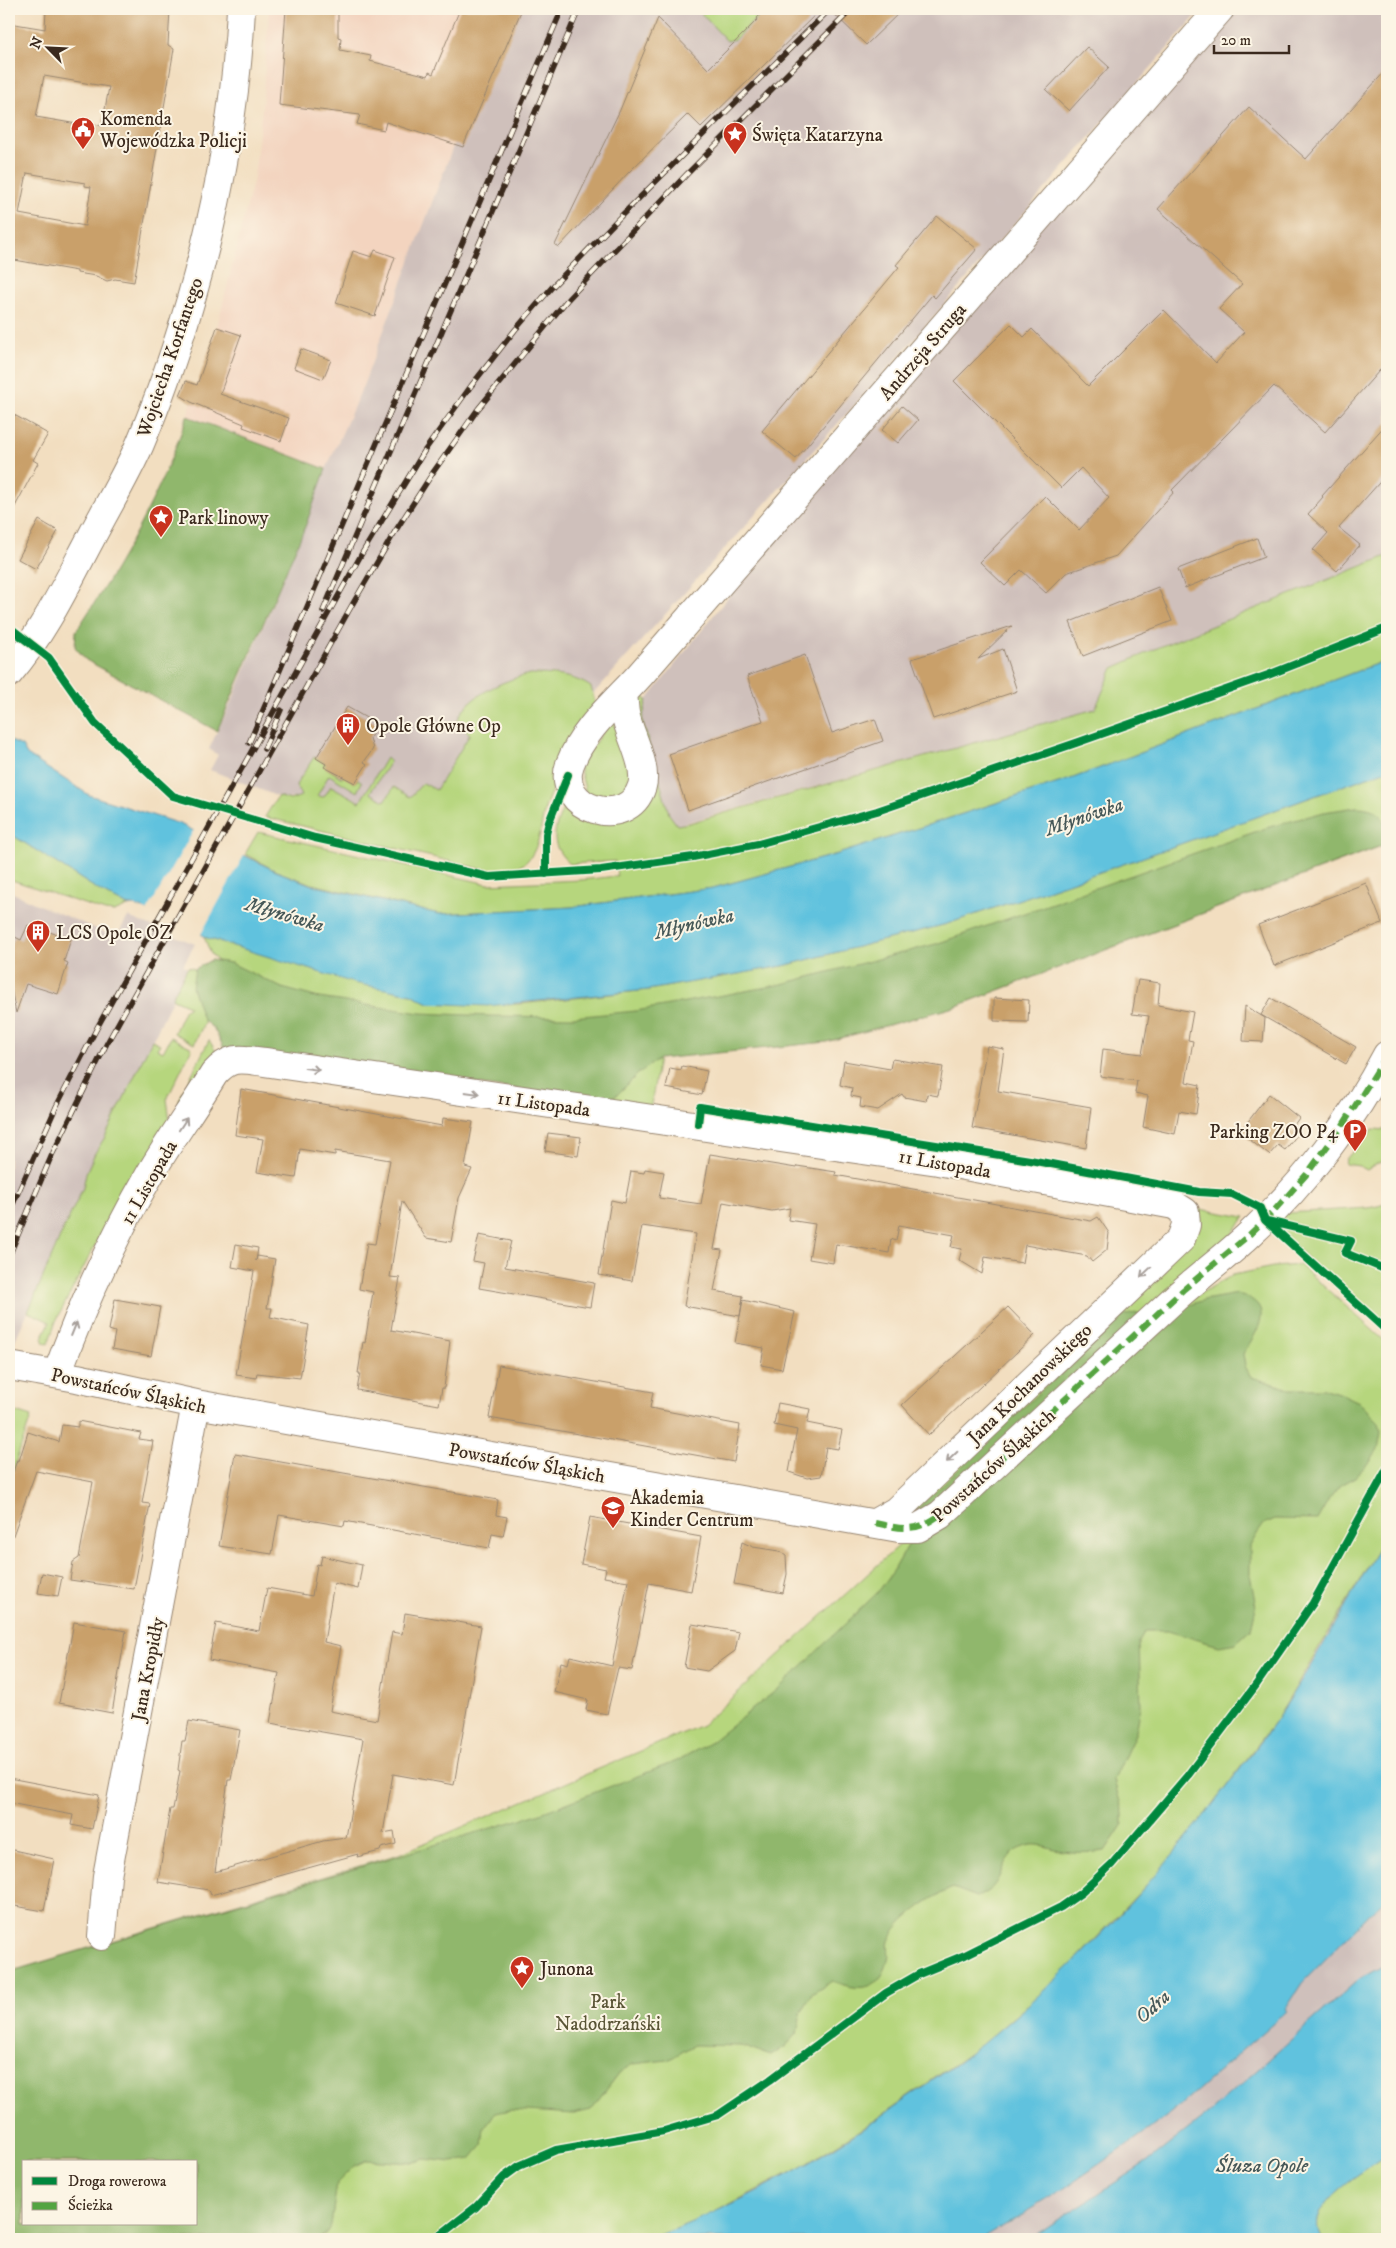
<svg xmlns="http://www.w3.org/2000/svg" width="1396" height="2248" viewBox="0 0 1396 2248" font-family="'IM FELL DW Pica',serif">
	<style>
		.built { fill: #f3d4bf }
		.industrial { fill: #cfc0bb }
		.green { fill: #b6d67d; stroke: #78804e; fill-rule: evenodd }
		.forest { fill: #90b76c; stroke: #667045; fill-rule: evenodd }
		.water { fill: #60c2de; stroke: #4e767e }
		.pier { fill: #f2dec0 }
		.building { fill: #c9a06a; fill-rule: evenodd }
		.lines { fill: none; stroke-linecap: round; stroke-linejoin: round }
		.minor-casing { stroke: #96846f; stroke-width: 30 }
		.minor { stroke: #fff; stroke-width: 28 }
		.rail-casing { stroke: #3b2a1e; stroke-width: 5.5 }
		.rail { stroke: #fcf5e5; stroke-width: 4; stroke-dasharray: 11; stroke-linecap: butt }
		.quiet { stroke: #54a441; stroke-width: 6; stroke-dasharray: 12 6; stroke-linecap: butt }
		.cycleway-casing { stroke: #fcf5e5; stroke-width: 11 }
		.cycleway { stroke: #00873e; stroke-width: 8 }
		.oneway { stroke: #a79f9a }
		.labels { text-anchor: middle; stroke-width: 4; stroke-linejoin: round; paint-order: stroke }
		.poi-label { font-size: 19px; fill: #3b2a1e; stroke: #fcf5e5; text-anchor: start }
		.street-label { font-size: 19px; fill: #3b2a1e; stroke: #fcf5e5 }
		.park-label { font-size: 19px; fill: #5a5536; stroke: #fcf5e5 }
		.water-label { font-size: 20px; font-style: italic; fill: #465858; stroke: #fcf5e5 }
	</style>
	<rect width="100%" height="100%" fill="#fcf5e5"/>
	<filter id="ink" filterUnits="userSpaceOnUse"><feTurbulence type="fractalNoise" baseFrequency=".02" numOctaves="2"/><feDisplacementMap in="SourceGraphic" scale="10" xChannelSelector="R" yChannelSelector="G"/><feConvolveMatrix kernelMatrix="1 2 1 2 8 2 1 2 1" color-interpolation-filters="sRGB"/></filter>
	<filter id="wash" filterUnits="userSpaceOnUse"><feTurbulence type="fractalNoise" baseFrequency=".0096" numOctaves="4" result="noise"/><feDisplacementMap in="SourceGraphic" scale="20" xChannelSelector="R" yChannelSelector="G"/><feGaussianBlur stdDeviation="1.12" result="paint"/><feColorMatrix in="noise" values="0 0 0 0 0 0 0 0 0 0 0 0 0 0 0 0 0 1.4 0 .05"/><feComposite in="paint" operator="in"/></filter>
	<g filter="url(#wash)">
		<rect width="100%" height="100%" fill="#f2dec0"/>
		<path class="built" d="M269 9H522L463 147 454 144 363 386 326 469 187 416 217 327 254 178 262 110Z"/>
		<path class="industrial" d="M522 9H1202L907 347 594 693 526 807 500 836 321 796 284 799 210 770 218 755 209 749 233 698 305 527 326 469 363 386 454 144 463 147Z
			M1226 9H1387V556L1164 645 1113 668 1096 709 677 825 669 814 642 720 647 700 806 498Z
			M9 891 34 903 116 937 128 917 195 944 183 965 187 968 172 997 173 998 105 1137 95 1153 86 1173 83 1188 9 1354Z
			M1387 1896V1960L1381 1967 1359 1979 1209 2113 1148 2161 1029 2239H981L1062 2190 1178 2108 1287 2011 1285 2009 1302 1983Z"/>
		<path class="green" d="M697 9H766L735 39 727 41Z
			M1387 556V660L1068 780 838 854 713 888 572 907 439 914 312 884 276 871 245 854 258 832 488 884 581 880 617 876 615 861 570 864C546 843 555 826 567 800L634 812C634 790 629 709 640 694L647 700 642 720 669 814 677 825 689 823 1095 709 1113 668 1164 645Z
			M530 674C550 674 574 675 591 687L595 702C592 713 585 723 580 733 568 756 555 780 546 805 540 824 541 848 526 862 515 872 496 871 482 869L265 817 278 796 290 800 301 796 296 785 314 757 326 764 325 767 342 778 343 776 355 783 358 779 362 782 357 792 329 775 317 796 324 797 331 786 360 802 386 758 390 762 370 793 385 801 394 787 410 797 423 783 436 790 470 734 457 723C462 697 507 679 530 674Z
			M613 718 633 772 624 799 587 798 579 765Z
			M1387 770V844L954 1007 826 1042 659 1058 650 1111 244 990 211 954 204 937 354 982 411 994 429 1003 520 1004 648 990 783 966 947 924 1141 858Z
			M9 833 100 891 128 906 114 912 105 911 9 879Z
			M188 967 198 970 220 991 194 1044 174 1033 185 1009H187L189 1006 173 999 172 997Z
			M171 1037 192 1048 167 1099 170 1121 103 1234H101L56 1321 48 1344 44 1343 42 1338 50 1322 28 1312 63 1230 83 1188 86 1173 95 1153 105 1137 152 1040 160 1044 157 1049 163 1052Z
			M209 1040 218 1055 179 1108 178 1102Z
			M1373 1129 1387 1130V1161L1378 1163 1367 1170 1359 1166 1345 1164 1346 1159Z
			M1387 1204V1331L1265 1220 1271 1214 1368 1208Z
			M1200 1209 1245 1217 1217 1253 1183 1303 1233 1275 1273 1267 1300 1265 1387 1343V1534L1277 1719 1201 1820 1154 1877 1072 1964 1037 1997 980 2046 877 2119 801 2167 705 2217 649 2239H9V1972L399 1854 702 1725 917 1529 875 1523 1123 1294 1185 1212ZM24 2162H196V2224H24Z
			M9 1410 31 1417 9 1482Z
			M1387 2155V2239H1322C1300 2205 1365 2171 1387 2155Z"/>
		<path class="forest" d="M187 416 326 469 305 527 217 731 86 660 75 647 76 631C121 564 161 493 187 416Z
			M1356 807C1382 807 1391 821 1381 846L954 1007 826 1042 659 1059 639 1073 617 1095 608 1101 226 1052 214 1029 203 1020 192 987 195 969 211 960 231 963 282 988 319 998 420 1013 491 1016 573 1017 636 1011 778 985 936 944 1266 828 1324 812Z
			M1238 1294C1278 1305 1257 1331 1243 1354L1245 1366 1251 1377 1290 1389H1325L1342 1394 1359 1402 1379 1422 1381 1432 1378 1449 1370 1461 1355 1477 1340 1485 1329 1499 1317 1520 1275 1519 1264 1524 1257 1534 1250 1546V1574L1256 1607 1251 1629 1236 1643 1219 1646 1168 1631H1145L1139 1641 1141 1706 1136 1732 1114 1780 1123 1813V1824L1105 1851C1091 1853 1077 1853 1063 1851 1053 1849 1042 1844 1032 1845 1028 1845 1018 1849 1015 1851 995 1868 1006 1885 977 1897L953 1888C933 1896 897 1919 889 1941 887 1946 890 1954 888 1960 880 1993 858 1991 832 1981L812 1994 801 2013 797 2034 786 2046 771 2056 741 2046 694 2045 668 2060 633 2064 620 2072 591 2110 574 2114 511 2110 495 2113 484 2128 482 2146 471 2159 452 2162 425 2159 411 2163 367 2160 354 2166 337 2183 331 2225 325 2235 316 2239 289 2237 271 2239H9V1972L538 1814 677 1761 711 1742 779 1688 878 1592 894 1570 918 1528 917 1509 1110 1325C1124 1314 1136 1309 1153 1318L1204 1300ZM24 2162H196V2224H24Z"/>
		<path class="water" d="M1387 660V770L1141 858 947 924 783 966 648 990 487 1006 429 1003 411 994 354 983 204 937 199 931 133 905 128 906 100 891 9 833V740L22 746 27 755 89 795 180 824 276 871 312 885 439 914 572 907 713 888 838 854 1068 780Z
			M1387 1534V1896L1302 1983 1285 2009 1287 2011 1178 2108 1140 2136 1062 2190 981 2239H649C734 2208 814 2163 889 2111 920 2089 952 2068 982 2044 1076 1968 1158 1878 1230 1782 1246 1761 1263 1740 1277 1719 1317 1659 1351 1595 1387 1534Z
			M1387 1960V2155C1365 2171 1300 2205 1322 2239H1029L1148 2161 1209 2113 1359 1979 1381 1967Z"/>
		<path class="pier" d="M195 828 246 852 200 936 146 913Z"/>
		<g id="blocks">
			<path class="building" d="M46 9H170L168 45 174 49 134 282 115 279 107 281 96 276 77 273V271L9 259V23L45 29ZM44 76 109 87 102 126 95 124V127L36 117ZM27 173 85 183V186L91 187 85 226 19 214Z
				M286 9H338V37L341 38 340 50 371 56 370 61 428 76 429 72 433 74 460 9H522L463 147 386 122 384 130 357 124 360 115 279 105Z
				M766 9H821L701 127 688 114 629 172 559 247 555 245 620 110 658 18 708 69 758 19 757 18Z
				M829 9H903L866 45Z
				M1087 47 1109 67 1069 111 1046 90Z
				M1387 69V362L1325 432 1274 386 1172 490 1174 492 1116 556 1066 573 1046 593 1021 570 1005 586 980 562 1045 496 1079 530 1109 498 1081 468 1061 488 954 381 1011 324 1024 337 1032 329 1088 386 1164 310 1216 363 1244 332 1219 309 1242 284 1158 209 1249 107 1306 159Z
				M937 216 977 249 935 298 932 295 796 459 762 431 899 267 896 265Z
				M375 250 395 257 375 316 336 303 353 251 372 257Z
				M217 327 241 335 220 394 289 418 281 441 243 427 244 424 191 402 180 395 186 381 197 385Z
				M301 349 331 360 323 379 294 368Z
				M902 406 918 420 898 443 882 430Z
				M9 412 48 434 33 460 38 463 9 518Z
				M1387 423V474L1339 528 1360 545 1337 571 1313 550 1328 533 1308 514 1323 497 1322 496Z
				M39 520 58 531 36 569 18 559Z
				M1257 538 1264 557 1185 588 1178 569Z
				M1158 587 1172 621 1083 656 1070 622Z
				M1012 626 978 659 1003 649 1017 691 933 719 912 659Z
				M805 655 832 733 875 719 883 741 688 810 669 754 763 721 747 676Z
				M347 707 377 724 370 738 373 749 364 762 367 764 355 783 324 767 326 764 316 758Z
				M1366 883 1382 923 1274 966 1258 925Z
				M28 925 71 939 64 961 68 963 58 994 26 984 16 1013 9 979V950L15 937 21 940Z
				M1138 980 1160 983 1158 1005 1193 1012 1188 1040 1193 1041 1186 1082 1200 1085 1196 1114 1179 1111 1175 1134 1143 1127 1148 1096 1135 1093 1137 1081 1100 1076 1103 1049 1142 1054 1149 1016 1132 1014Z
				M994 998 1029 1000 1028 1022 994 1021Z
				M1271 998 1356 1047 1346 1064 1261 1015Z
				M1245 1006 1265 1018 1263 1042 1243 1041Z
				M987 1046 1004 1049 998 1091 1091 1107 1086 1148 972 1128Z
				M892 1059 943 1067 938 1096 927 1094 926 1101 904 1097 902 1094 878 1110 860 1107 861 1098 851 1096 852 1088 840 1085 844 1061 890 1069Z
				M682 1066 707 1071 702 1095 666 1088 670 1068 681 1070Z
				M241 1089 442 1126 443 1118 473 1122 465 1167 472 1169 459 1198 451 1242 426 1238 402 1201 390 1277 400 1278 391 1330 450 1341 444 1388H442L439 1405 357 1390 360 1373H358L363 1342 365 1343 373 1292 359 1289 367 1243 375 1244 390 1160 335 1151V1155L300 1149 296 1178 257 1172 263 1139 235 1135Z
				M1269 1094 1299 1118 1291 1129 1298 1134 1285 1150 1278 1145 1269 1155 1240 1132Z
				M548 1133 581 1137 578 1156 545 1151Z
				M710 1154 796 1168 797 1166 836 1172 835 1175 1091 1221 1098 1217 1109 1233 1107 1250 1092 1262 1087 1256 1025 1245 1022 1263 985 1257 982 1274 959 1260 962 1249 951 1247 954 1235 899 1225 896 1241 891 1239 889 1253 836 1244 833 1263 809 1259 815 1224 788 1220 790 1208 772 1211 723 1202 714 1249 722 1250 714 1291 743 1296 740 1316 684 1306 696 1234 642 1226 632 1281 599 1275 611 1200 625 1203 631 1171 644 1173 645 1169 664 1172 659 1198 701 1204Z
				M479 1235 511 1241 505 1267 594 1283 590 1307 479 1288 484 1263 473 1261Z
				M236 1244 258 1248 256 1261 257 1256 275 1259 267 1308H272L270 1317 309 1325 300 1378 257 1373 256 1378 236 1375 254 1271 232 1267Z
				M115 1299 160 1307 151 1356 112 1349 115 1332 109 1330Z
				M743 1300 795 1312 782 1369 761 1365 764 1348 735 1343Z
				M1008 1307 1035 1335 929 1435 902 1405Z
				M499 1365 653 1392 650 1408 740 1425 734 1462 489 1418Z
				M778 1403 810 1409 807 1423 842 1430 838 1449 826 1447 821 1476 807 1478 789 1472 797 1430 774 1425Z
				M78 1421 141 1433 139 1439 153 1441 142 1503 150 1504 134 1589 70 1580 73 1562 79 1558 93 1482 36 1471 11 1541 9 1540V1471L13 1472 17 1460 19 1461 28 1432 59 1442 62 1425 78 1427Z
				M235 1454 498 1500 496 1515 507 1517 503 1536 492 1534 489 1548 345 1521 344 1526 279 1515 272 1554 219 1546Z
				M590 1517 701 1537 691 1591 649 1583 632 1670 618 1668 607 1714 586 1710 588 1700 554 1692 561 1662 568 1664 570 1656 612 1666 628 1581 604 1577 606 1569 581 1564Z
				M742 1542 753 1547 779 1551 786 1556 787 1574 783 1593 734 1584Z
				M322 1556 362 1565 358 1589 334 1583 324 1642 341 1646 330 1711 377 1720 392 1632 402 1634 405 1613 481 1626 454 1785 393 1774 383 1833 394 1831 396 1844 381 1848 380 1851 357 1857 358 1854 211 1895 209 1890 158 1882 170 1809H173L180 1771 178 1770 182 1741H185L189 1721 240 1730 231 1780H228L215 1872 323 1841 346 1838 363 1739 270 1723 279 1673 209 1660 216 1623 259 1631 267 1588 312 1596 317 1564 320 1565Z
				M42 1573 62 1577 58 1596 38 1593Z
				M74 1622 126 1631 112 1713 59 1703Z
				M692 1624 739 1632 735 1651 707 1671 684 1667Z
				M9 1778 99 1795 92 1829 71 1825 73 1815 9 1803Z
				M9 1849 54 1859 44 1911 9 1905Z"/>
		</g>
	</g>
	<g filter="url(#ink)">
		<use href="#blocks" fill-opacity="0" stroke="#96846f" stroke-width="1"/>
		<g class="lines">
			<defs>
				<path id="minor" d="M9 673C44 632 66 585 91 538 107 507 126 476 140 444 196 311 234 153 241 9
					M623 694C624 700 624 707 625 713 629 734 648 766 642 786 628 832 554 809 570 764 584 728 616 702 640 675L1220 9
					M9 1366 77 1378 196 1404 899 1528H918L940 1515C1018 1444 1095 1372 1173 1300 1198 1277 1226 1257 1250 1234 1305 1183 1353 1120 1387 1055
					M57 1374C82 1305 113 1238 150 1174 170 1140 193 1108 214 1074 231 1055 241 1059 265 1062L938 1161 1174 1205 1185 1212 1186 1225 1181 1239 896 1511 875 1523
					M102 1936 107 1876 196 1404"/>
			</defs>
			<use href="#minor" class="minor-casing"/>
			<use href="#minor" class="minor"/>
			<defs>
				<path id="rail" d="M323 611 579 9
					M249 743 562 9
					M264 749 281 710
					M9 1213 56 1107 98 1026 361 555 425 450 471 386 515 330 553 286 619 218 830 9
					M9 1256 51 1157 107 1043 352 605 396 530 434 471 478 409 568 299 687 174 852 9"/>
			</defs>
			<use href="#rail" class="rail-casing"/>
			<use href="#rail" class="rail"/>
			<path class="quiet" d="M875 1523C903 1529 915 1533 940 1515L1183 1290 1249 1235 1271 1214 1306 1175 1341 1128 1387 1055"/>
			<defs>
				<path id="cycleway" d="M9 627 49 658 95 723 173 796 315 838 489 877 601 870 693 857 758 844 877 811 1076 743 1268 675 1387 628
					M546 874V834L549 822 568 775
					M698 1124 700 1107 1030 1160 1199 1192 1232 1194 1260 1208 1265 1220 1387 1331
					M1267 1221 1351 1241 1345 1253 1387 1270
					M435 2239 476 2207 504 2177 519 2166 556 2150 664 2131 718 2115 770 2080 886 1993 919 1974 965 1955 1061 1907 1081 1893 1112 1864 1188 1775 1256 1685 1313 1603 1387 1469"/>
			</defs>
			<use href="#cycleway" class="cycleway-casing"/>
			<use href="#cycleway" class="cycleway"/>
		</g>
		<defs><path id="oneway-shaft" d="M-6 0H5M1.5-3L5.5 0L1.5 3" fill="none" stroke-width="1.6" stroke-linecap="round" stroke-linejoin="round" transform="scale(1.25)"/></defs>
		<g class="oneway">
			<use href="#oneway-shaft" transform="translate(312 1069) rotate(8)"/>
			<use href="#oneway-shaft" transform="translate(472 1093) rotate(8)"/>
			<use href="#oneway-shaft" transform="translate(183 1124) rotate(-57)"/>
			<use href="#oneway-shaft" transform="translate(1146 1272) rotate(137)"/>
			<use href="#oneway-shaft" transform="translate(74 1329) rotate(-68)"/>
			<use href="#oneway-shaft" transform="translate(952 1457) rotate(136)"/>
		</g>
	</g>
	<defs>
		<symbol id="civic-pin" viewBox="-11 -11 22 30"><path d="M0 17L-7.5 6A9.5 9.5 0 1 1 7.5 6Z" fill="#c8321e" stroke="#fcf5e5"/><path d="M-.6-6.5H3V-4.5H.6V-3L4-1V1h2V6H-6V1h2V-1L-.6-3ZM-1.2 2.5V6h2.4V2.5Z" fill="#fff"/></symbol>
		<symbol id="sight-pin" viewBox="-11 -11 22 30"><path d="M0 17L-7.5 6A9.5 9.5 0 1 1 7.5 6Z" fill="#c8321e" stroke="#fcf5e5"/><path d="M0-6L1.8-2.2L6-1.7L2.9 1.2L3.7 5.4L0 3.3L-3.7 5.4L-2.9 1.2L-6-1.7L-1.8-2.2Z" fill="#fff"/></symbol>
		<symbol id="building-pin" viewBox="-11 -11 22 30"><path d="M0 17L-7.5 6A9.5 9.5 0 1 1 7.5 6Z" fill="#c8321e" stroke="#fcf5e5"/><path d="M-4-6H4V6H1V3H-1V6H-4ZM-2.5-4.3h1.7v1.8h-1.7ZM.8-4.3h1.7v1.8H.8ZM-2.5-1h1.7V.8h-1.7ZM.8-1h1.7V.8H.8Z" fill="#fff"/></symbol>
		<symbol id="parking-pin" viewBox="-11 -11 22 30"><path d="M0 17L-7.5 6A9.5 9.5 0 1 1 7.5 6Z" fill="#c8321e" stroke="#fcf5e5"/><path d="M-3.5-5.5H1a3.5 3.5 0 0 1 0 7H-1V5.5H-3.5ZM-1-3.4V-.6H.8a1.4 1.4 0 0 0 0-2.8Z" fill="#fff"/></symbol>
		<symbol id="school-pin" viewBox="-11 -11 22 30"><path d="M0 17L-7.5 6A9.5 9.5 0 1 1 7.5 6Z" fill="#c8321e" stroke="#fcf5e5"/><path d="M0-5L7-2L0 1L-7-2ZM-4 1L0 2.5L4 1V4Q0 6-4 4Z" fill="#fff"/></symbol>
	</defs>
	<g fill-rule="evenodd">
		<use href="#civic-pin" x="69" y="115" width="28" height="38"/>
		<use href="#sight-pin" x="721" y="120" width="28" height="38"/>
		<use href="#sight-pin" x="147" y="503" width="28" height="38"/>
		<use href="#building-pin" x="334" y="711" width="28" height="38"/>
		<use href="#building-pin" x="24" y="918" width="28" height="38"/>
		<use href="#parking-pin" x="1341" y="1117" width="28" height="38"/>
		<use href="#school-pin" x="599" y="1494" width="28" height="38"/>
		<use href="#sight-pin" x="508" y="1954" width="28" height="38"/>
	</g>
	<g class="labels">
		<g class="poi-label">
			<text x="100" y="125">Komenda<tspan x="100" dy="22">Wojewódzka Policji</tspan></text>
			<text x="752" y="141">Święta Katarzyna</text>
			<text x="178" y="524">Park linowy</text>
			<text x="366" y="732">Opole Główne Op</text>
			<text x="56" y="939">LCS Opole OZ</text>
			<text x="1338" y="1138" text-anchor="end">Parking ZOO P4</text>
			<text x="630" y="1504">Akademia<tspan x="630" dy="22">Kinder Centrum</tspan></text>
			<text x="540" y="1975">Junona</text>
		</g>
		<g class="street-label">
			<text transform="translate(922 351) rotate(-49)" y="7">Andrzeja Struga</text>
			<text transform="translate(169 357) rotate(-71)" y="7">Wojciecha Korfantego</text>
			<text transform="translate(544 1103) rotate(8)" y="7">11 Listopada</text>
			<text transform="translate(945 1163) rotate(10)" y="7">11 Listopada</text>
			<text transform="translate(148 1182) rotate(-60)" y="7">11 Listopada</text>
			<text transform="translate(1029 1383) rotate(-44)" y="7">Jana Kochanowskiego</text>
			<text transform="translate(129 1390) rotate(12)" y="7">Powstańców Śląskich</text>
			<text transform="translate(527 1462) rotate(10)" y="7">Powstańców Śląskich</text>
			<text transform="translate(993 1465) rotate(-42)" y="7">Powstańców Śląskich</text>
			<text transform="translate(147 1669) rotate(-79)" y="7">Jana Kropidły</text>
		</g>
		<g class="park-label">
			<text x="608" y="2008">Park<tspan x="608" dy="22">Nadodrzański</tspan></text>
		</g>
		<g class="water-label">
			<text transform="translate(1084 816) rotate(-19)" y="7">Młynówka</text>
			<text transform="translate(285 914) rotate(16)" y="7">Młynówka</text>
			<text transform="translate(694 923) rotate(-13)" y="7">Młynówka</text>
			<text transform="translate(1152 2006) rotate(-42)" y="7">Odra</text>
			<text x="1262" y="2172">Śluza Opole</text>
		</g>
	</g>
	<rect width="1396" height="2248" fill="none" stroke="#fcf5e5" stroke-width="30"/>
	<rect x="22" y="2160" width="175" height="65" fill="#fcf5e5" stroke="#afa495"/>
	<rect x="32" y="2177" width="25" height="8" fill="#00873e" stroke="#afa495"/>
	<text x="68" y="2186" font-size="15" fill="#3b2a1e">Droga rowerowa</text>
	<rect x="32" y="2202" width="25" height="8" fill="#54a441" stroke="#afa495"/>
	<text x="68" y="2210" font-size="15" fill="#3b2a1e">Ścieżka</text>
	<g transform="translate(48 48) rotate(294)" stroke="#fcf5e5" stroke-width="4" paint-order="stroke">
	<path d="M0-4L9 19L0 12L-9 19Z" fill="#3b2a1e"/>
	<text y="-8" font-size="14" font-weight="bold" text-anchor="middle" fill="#3b2a1e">N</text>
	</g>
	<path d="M1214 45v8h75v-8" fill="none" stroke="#3b2a1e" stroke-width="2.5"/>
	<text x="1221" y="45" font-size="15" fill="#3b2a1e" stroke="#fcf5e5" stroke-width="4" paint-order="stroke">20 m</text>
</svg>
